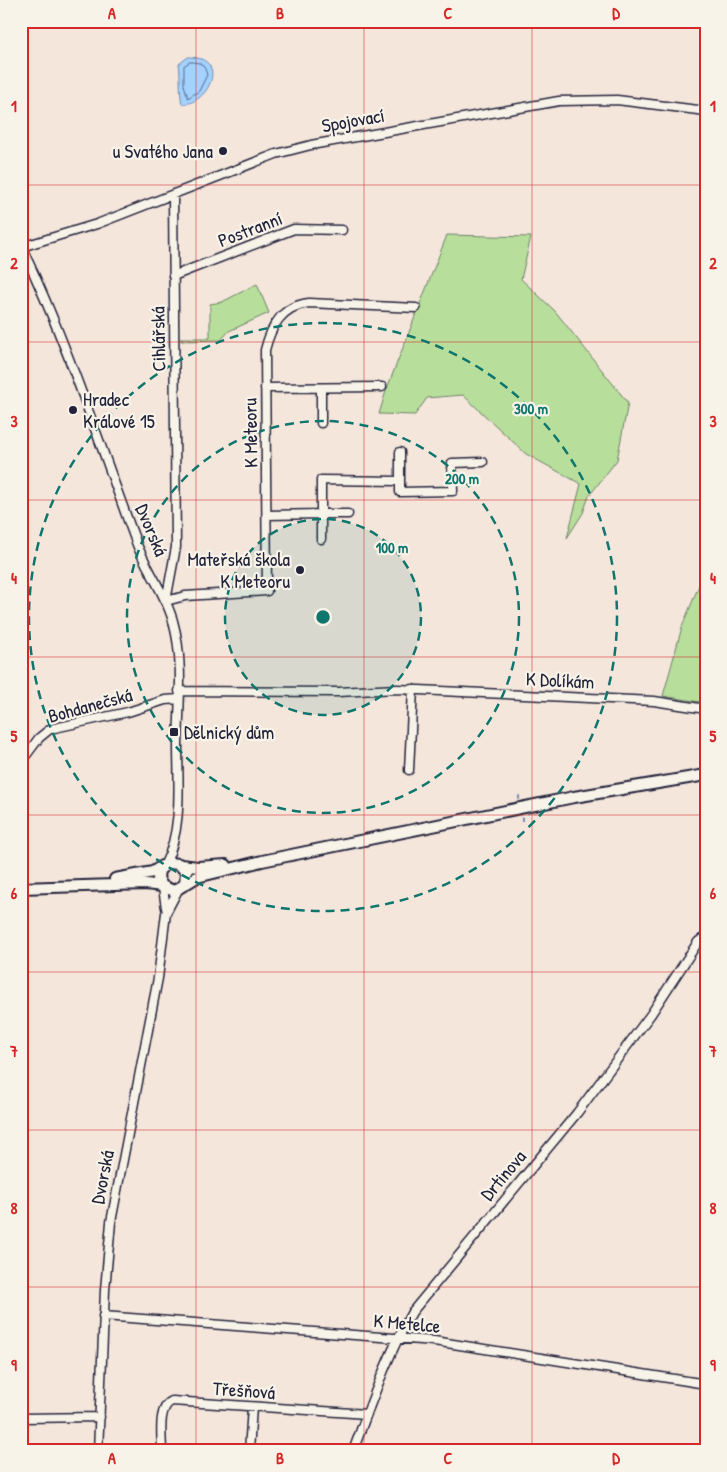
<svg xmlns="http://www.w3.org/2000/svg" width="727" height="1472" viewBox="0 0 727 1472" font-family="'Patrick Hand',sans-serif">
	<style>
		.green { fill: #b7de9a; stroke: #6c806a }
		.water { fill: #a3d2ff; stroke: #6f8cb1 }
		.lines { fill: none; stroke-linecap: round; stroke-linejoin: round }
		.shore { stroke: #566889; stroke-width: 1 }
		.stream { stroke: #6f8cb1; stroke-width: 2 }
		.minor-casing { stroke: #22223b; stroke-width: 11 }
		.major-casing { stroke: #22223b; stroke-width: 14 }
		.minor { stroke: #f7f3e8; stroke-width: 8 }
		.major { stroke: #f7f3e8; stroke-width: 10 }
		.grid { fill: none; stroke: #d62828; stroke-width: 1; stroke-opacity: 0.55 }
		.ring { fill: none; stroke: #0f766e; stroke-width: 2.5; stroke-dasharray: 9 6 }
		.poi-dot { fill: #22223b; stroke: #f7f3e8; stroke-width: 2 }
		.labels { text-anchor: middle; stroke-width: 4.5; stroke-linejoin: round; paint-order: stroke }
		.street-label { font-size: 19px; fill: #22223b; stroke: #f7f3e8 }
		.poi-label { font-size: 19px; fill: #22223b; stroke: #f7f3e8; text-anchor: end }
		.centre { fill: #0f766e; stroke: #f7f3e8; stroke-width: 2.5 }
		.ring-label { font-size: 15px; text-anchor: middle; font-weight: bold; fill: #0f766e; stroke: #f7f3e8; stroke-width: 4.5; stroke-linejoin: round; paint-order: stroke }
		.neatline { fill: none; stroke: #d62828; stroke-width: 2 }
		.grid-label { font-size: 16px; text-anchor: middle; font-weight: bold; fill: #d62828 }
	</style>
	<rect width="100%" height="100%" fill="#f5e6dc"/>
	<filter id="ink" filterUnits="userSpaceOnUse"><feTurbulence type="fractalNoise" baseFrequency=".02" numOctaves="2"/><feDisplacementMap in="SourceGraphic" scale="10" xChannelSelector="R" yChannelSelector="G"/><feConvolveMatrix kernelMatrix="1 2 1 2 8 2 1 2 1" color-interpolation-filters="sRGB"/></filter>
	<g filter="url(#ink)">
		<path class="green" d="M447 235 531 237 521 279 555 311 628 403 617 460 589 496 583 513 567 538 581 484 526 454 463 395 427 398 415 415 379 414 386 391Z
			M257 284 269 313 229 331 221 340 181 341V338H210V304L222 302Z
			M706 568V703L663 696 682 627Z"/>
		<path class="water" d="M188 57C231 57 208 105 182 104 179 90 181 78 179 64Z"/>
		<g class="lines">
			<path class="shore" d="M190 62C201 62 204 64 207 75L199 91 188 98 184 85V66Z"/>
			<path class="stream" d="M519 796V799
				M522 818V821"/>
			<defs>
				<path id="minor" d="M21 246C67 342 99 443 136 542 146 569 165 592 173 621 184 660 179 704 178 745 178 783 183 829 165 864
					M21 247 97 224 276 154 311 145 559 101 617 100 706 111
					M173 276 294 229 342 230
					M265 388 382 387
					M321 423V388
					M400 481V492L453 491 452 463 483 462
					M267 515 321 514V480L400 481V452
					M321 539V514H348
					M166 601 185 596 267 591 265 350C271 326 282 306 309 303L416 308
					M166 601 176 547 173 195
					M179 691 338 692 397 689 654 701 706 709
					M21 762 39 738 50 729 128 712 165 700 179 699
					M409 770 413 689
					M163 888 166 908
					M103 1316 434 1341 706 1384
					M21 1418 100 1417
					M98 1451 105 1290 111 1222 158 978 166 913 178 890
					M162 1451C162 1437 157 1407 172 1401L367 1414
					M249 1451 252 1407
					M353 1451C371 1403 387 1356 412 1312L577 1113 651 1014 698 942 706 936"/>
				<path id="major" d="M181 865 198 867 226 865
					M115 879 153 872 162 866
					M185 884 186 872 179 864 168 863 159 870 158 878 162 886 174 891 197 877 262 861 574 797 706 775
					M21 888 146 884 162 886"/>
			</defs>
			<use href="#minor" class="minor-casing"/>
			<use href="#major" class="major-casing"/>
			<use href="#minor" class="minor"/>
			<use href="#major" class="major"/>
		</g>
	</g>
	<path class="grid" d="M196 21V1451M364 21V1451M532 21V1451M21 185H706M21 342H706M21 500H706M21 657H706M21 815H706M21 972H706M21 1130H706M21 1287H706"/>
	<circle cx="323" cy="617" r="98" fill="#0f766e" fill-opacity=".12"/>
	<g class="ring">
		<circle cx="323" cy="617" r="98"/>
		<circle cx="323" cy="617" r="196"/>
		<circle cx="323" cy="617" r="294"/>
	</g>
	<g class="poi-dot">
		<circle cx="223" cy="151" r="5"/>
		<circle cx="73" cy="410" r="5"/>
		<circle cx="300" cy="570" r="5"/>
		<rect x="169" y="727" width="10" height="10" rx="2.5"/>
	</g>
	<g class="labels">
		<g class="street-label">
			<text transform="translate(353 120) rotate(-10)" y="7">Spojovací</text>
			<text transform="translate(250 229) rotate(-21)" y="7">Postranní</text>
			<text transform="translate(158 339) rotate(-91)" y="7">Cihlářská</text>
			<text transform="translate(250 433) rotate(-91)" y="7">K Meteoru</text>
			<text transform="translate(152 530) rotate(67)" y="7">Dvorská</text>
			<text transform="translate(560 680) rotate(3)" y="7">K Dolíkám</text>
			<text transform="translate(90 705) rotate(-15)" y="7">Bohdanečská</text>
			<text transform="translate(503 1175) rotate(-50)" y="7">Drtinova</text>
			<text transform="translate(102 1177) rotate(-79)" y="7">Dvorská</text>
			<text transform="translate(407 1323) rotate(5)" y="7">K Metelce</text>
			<text transform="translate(244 1390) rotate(4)" y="7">Třešňová</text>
		</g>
		<g class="poi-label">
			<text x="213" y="158">u Svatého Jana</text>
			<text x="83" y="406" text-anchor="start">Hradec<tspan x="83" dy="22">Králové 15</tspan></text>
			<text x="290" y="566">Mateřská škola<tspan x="290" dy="22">K Meteoru</tspan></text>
			<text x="184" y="739" text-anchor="start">Dělnický dům</text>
		</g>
	</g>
	<circle cx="323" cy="617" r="8" class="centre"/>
	<g class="ring-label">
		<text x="531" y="414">300 m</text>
		<text x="462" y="484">200 m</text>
		<text x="392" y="553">100 m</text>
	</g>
	<rect width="727" height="1472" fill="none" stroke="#f7f3e8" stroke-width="55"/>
	<rect x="28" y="28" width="672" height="1416" class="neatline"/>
	<g class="grid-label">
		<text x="112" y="19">A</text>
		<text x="280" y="19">B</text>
		<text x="448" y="19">C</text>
		<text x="616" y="19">D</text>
		<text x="14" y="112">1</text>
		<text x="713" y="112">1</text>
		<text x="14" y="269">2</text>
		<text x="713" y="269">2</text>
		<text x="14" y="427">3</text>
		<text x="713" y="427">3</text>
		<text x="14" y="584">4</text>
		<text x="713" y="584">4</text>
		<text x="14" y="742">5</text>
		<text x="713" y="742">5</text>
		<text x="14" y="899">6</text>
		<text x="713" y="899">6</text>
		<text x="14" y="1057">7</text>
		<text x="713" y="1057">7</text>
		<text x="14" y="1214">8</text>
		<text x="713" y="1214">8</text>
		<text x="14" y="1371">9</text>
		<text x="713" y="1371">9</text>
		<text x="112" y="1464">A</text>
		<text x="280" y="1464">B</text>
		<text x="448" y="1464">C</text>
		<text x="616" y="1464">D</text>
	</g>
</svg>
